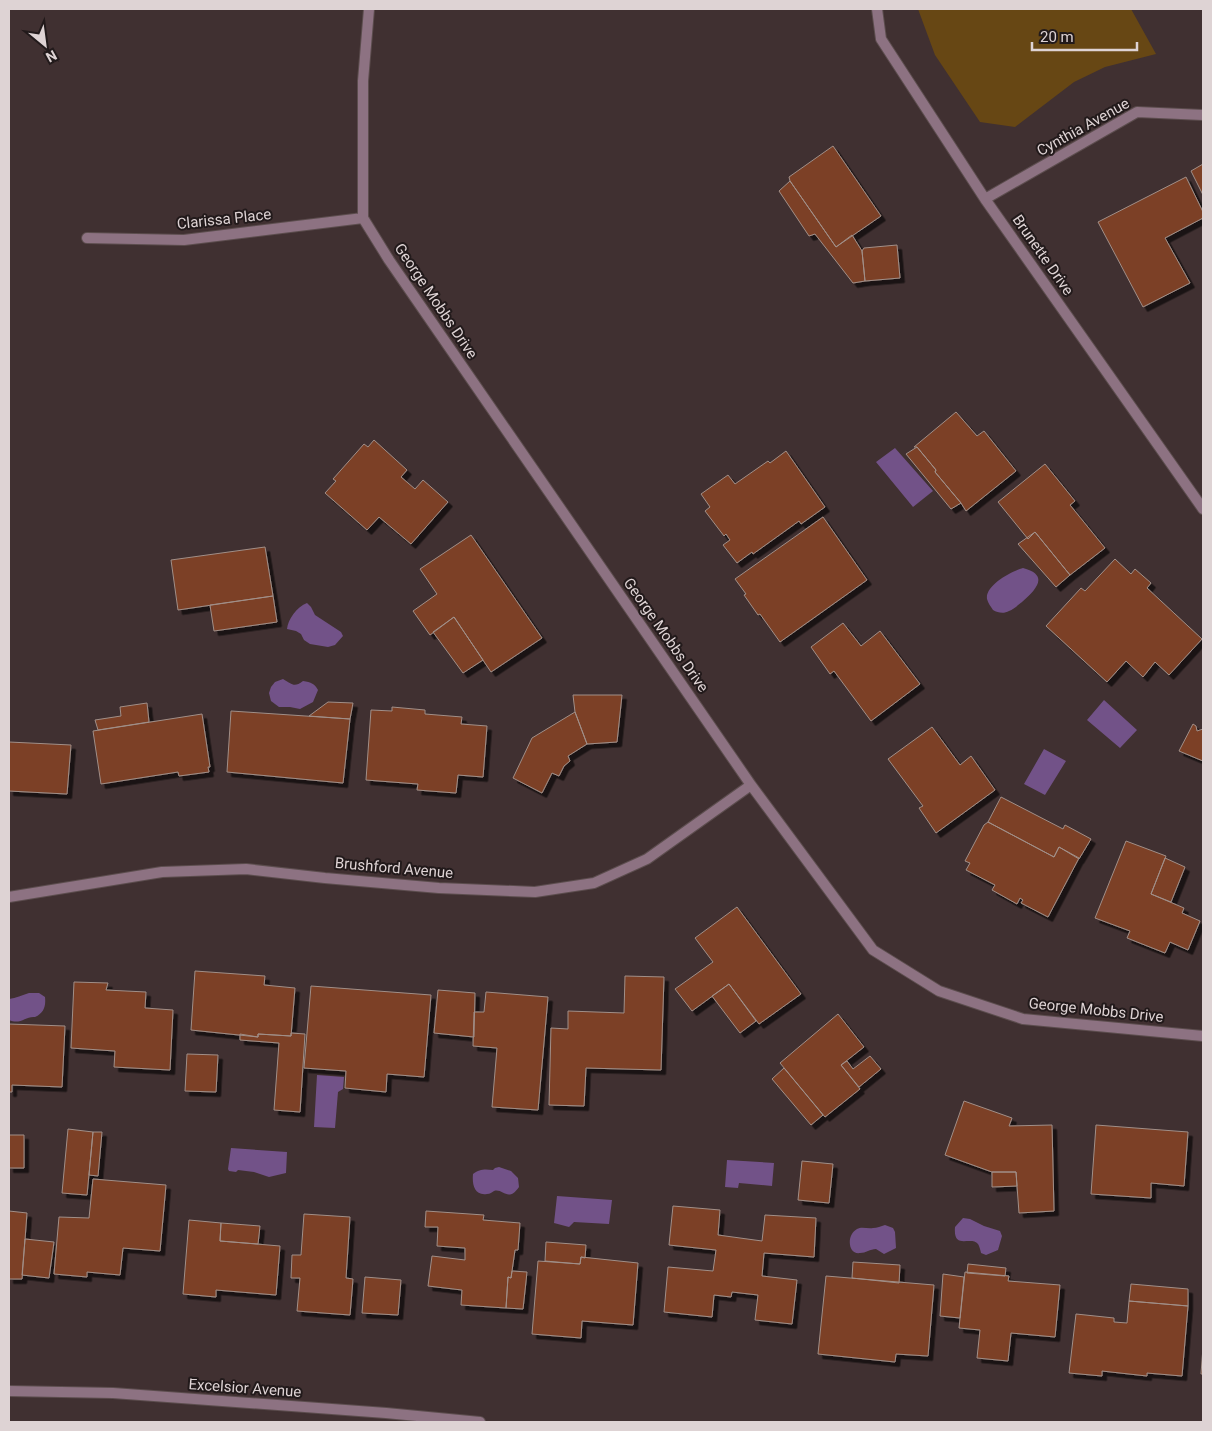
<svg xmlns="http://www.w3.org/2000/svg" width="1212" height="1431" viewBox="0 0 1212 1431" font-family="Roboto,sans-serif">
	<style>
		.green { fill: #674714 }
		.water { fill: #725288 }
		.building { fill: #7b3f25; stroke: #a18f88; filter: url(#shadow) }
		.lines { fill: none; stroke-linecap: round; stroke-linejoin: round }
		.minor-casing { stroke: #5c4d4e; stroke-width: 12 }
		.minor { stroke: #8d7282; stroke-width: 10 }
		.labels { text-anchor: middle; stroke-width: 4; stroke-linejoin: round; paint-order: stroke }
		.street-label { font-size: 15px; fill: #ded3d4; stroke: #221a1b }
	</style>
	<defs>
		<filter id="shadow"><feDropShadow dx="4.5" dy="4.5" stdDeviation="0" flood-color="#0009"/></filter>
	</defs>
	<rect width="100%" height="100%" fill="#403031"/>
	<path class="green" d="M918 9H1131L1156 54 1105 67 1074 82 1015 127 980 122 935 55Z"/>
	<path class="water" d="M895 448 933 491 913 507 876 462Z
		M1023 568C1050 575 1036 590 1022 602 1018 605 1014 609 1009 611 1004 614 998 613 993 610 991 607 988 603 987 599 985 585 1012 571 1023 568Z
		M307 603 311 607 315 615 341 632 343 636 335 645 328 647 310 644 304 640 301 634 296 631 287 629C288 619 297 607 307 603Z
		M283 679C292 684 294 688 303 681 311 682 315 684 318 690L313 702 300 709 290 707H279L271 701 269 693 271 687 275 682Z
		M1104 700 1137 730 1120 748 1087 720Z
		M1044 749 1066 761 1045 795 1024 784Z
		M29 993H39L45 997C46 1006 44 1013 35 1017 25 1016 21 1025 9 1020V999C16 998 22 995 29 993Z
		M317 1075 344 1077 343 1089 338 1092 335 1128 314 1127Z
		M231 1148 287 1152 286 1173 269 1177 254 1172 238 1170 236 1172 229 1171 228 1169Z
		M727 1160 774 1163 772 1186 739 1183 738 1188 725 1187Z
		M499 1167 511 1171 518 1178 519 1187C508 1203 503 1188 494 1191 492 1192 490 1194 487 1194 474 1196 472 1184 473 1174 480 1169 484 1169 493 1170L495 1168Z
		M557 1196 612 1200 609 1224 574 1222 569 1227 554 1223Z
		M963 1218 970 1219 984 1226 1000 1231 1002 1236 998 1250 986 1255 981 1253C981 1252 979 1245 978 1244 971 1235 953 1251 955 1227Z
		M885 1225 893 1228 895 1232 896 1248 884 1254 876 1249C870 1249 866 1253 860 1253 848 1255 846 1235 857 1229 862 1226 867 1229 873 1228 877 1228 881 1226 885 1225Z"/>
	<path class="building" d="M833 146 881 216 836 247 790 181 789 177Z
		M1203 164V195L1191 171Z
		M1186 177 1203 212V218L1165 238 1190 283 1143 307 1098 222Z
		M790 181 836 247 852 235 862 251 865 281 853 283 815 234 809 236 779 191Z
		M897 245 900 278 865 281 862 251 864 248Z
		M956 412 977 436 984 431 1016 471 966 511 961 503 935 472 936 470 917 447H914Z
		M374 440 407 470 401 477 415 489 423 480 448 502 411 544 379 517 367 530 325 493 336 481 333 479 364 444 368 447Z
		M917 447 936 470 935 472 961 503 951 509 906 454Z
		M786 451 825 507 801 524 799 521 753 554 752 552 737 563 723 545 730 540 726 534 724 536 705 511 710 507 701 494 728 475 735 484 768 461 770 463Z
		M1045 464 1075 501 1070 505 1105 548 1070 575 1035 532 1028 539 998 502Z
		M823 517 867 580 780 642 760 614 758 615 744 595 746 594 735 579Z
		M1035 532 1070 575 1056 587 1018 544Z
		M471 535 542 638 491 672 454 617 430 635 413 611 437 594 420 569Z
		M265 547 273 596 178 610 171 560Z
		M1115 559 1131 574 1135 569 1151 583 1147 588 1202 639 1169 675 1155 662 1143 677 1126 661 1107 682 1046 626 1081 588 1085 591Z
		M273 596 277 622 214 631 210 605Z
		M454 617 483 660 463 673 433 632Z
		M843 623 861 646 880 631 920 684 871 721 834 671 830 674 811 647Z
		M573 695H622L617 742 587 744 575 712Z
		M328 702 353 703 350 719 309 716Z
		M147 703 149 722 98 730 95 720 121 716 120 707Z
		M392 707 425 710V714L462 717 461 724 487 726 483 777 458 775 456 793 417 790 418 784 366 780 371 710 392 711Z
		M231 711 350 719 343 783 227 772Z
		M575 712 587 744 568 756 570 761 564 766 559 776 552 773 542 793 513 778 532 738Z
		M202 714 210 767H208L209 772 179 776 178 772 101 784 93 731Z
		M1193 724 1196 726 1197 731 1203 729V761L1179 751Z
		M932 727 960 765 971 756 995 790 936 833 919 808 923 806 888 759Z
		M9 742 71 745 67 794 9 791Z
		M1001 797 1063 829 1065 825 1091 839 1079 859 1059 847 1054 857 988 822Z
		M988 822 1054 857 1059 847 1079 858 1048 917 1021 903 1023 900 1020 898 1017 904 992 890 995 885 966 870 970 863 965 861 984 825Z
		M1126 841 1166 856 1151 894 1184 908 1182 913 1200 921 1188 950 1170 942 1165 953 1127 938 1130 931 1095 918Z
		M1165 858 1185 867 1171 902 1151 894Z
		M737 907 801 994 759 1024 729 984 692 1011 675 989 713 962 695 938Z
		M195 971 265 976 264 985 295 988 291 1036 258 1034V1037L191 1030Z
		M625 976 664 977 661 1070 586 1068 584 1106 549 1105 551 1028 568 1029V1011L624 1013Z
		M74 982 108 983 106 990 146 992 145 1008 173 1010 170 1070 114 1067 115 1051 71 1048Z
		M729 984 756 1021 740 1033 712 996Z
		M311 986 431 995 424 1077 387 1074 386 1092 345 1088 346 1071 304 1068Z
		M438 990 475 993 474 1037 434 1033Z
		M486 992 548 997 538 1110 492 1107 497 1048 473 1046 474 1012H484Z
		M838 1014 864 1047 841 1065 860 1089 825 1117 780 1063Z
		M9 1024 65 1026 62 1087 12 1085V1092H9Z
		M291 1033 305 1034 300 1112 274 1110 279 1043 240 1040V1034L258 1037V1034L291 1036Z
		M187 1054 218 1055 216 1092 185 1091Z
		M870 1056 881 1069 859 1087 841 1065 847 1061 853 1069Z
		M784 1068 823 1115 811 1125 772 1079Z
		M964 1101 1012 1118 1009 1126 1052 1125 1054 1211 1019 1213 1016 1172H992L945 1155Z
		M1096 1125 1188 1132 1184 1186 1151 1183V1198L1091 1194Z
		M68 1129 93 1132 87 1195 62 1193Z
		M93 1132H102L98 1176 89 1175Z
		M9 1135H24V1168H9Z
		M802 1161 833 1164 829 1203 798 1200Z
		M992 1172H1016L1017 1186 992 1187Z
		M93 1179 166 1185 160 1251 123 1248 120 1275 87 1272V1277L54 1274 59 1217 89 1218Z
		M673 1206 720 1210 718 1235 762 1241 765 1215 816 1218 814 1257 764 1253 762 1276 797 1280 792 1324 755 1320 758 1295 732 1292 731 1297 714 1295 712 1317 664 1312 668 1267 713 1271 716 1250 669 1245Z
		M9 1211 27 1213 22 1279H9Z
		M426 1211 484 1215 483 1220 520 1223 518 1250H515L511 1278 508 1277 506 1308 461 1305 462 1290 428 1286 432 1256 465 1260V1248L437 1246 438 1227H425Z
		M304 1214 350 1217 346 1278 353 1279 350 1315 297 1311 300 1278H291L292 1255H301Z
		M189 1220 221 1223 220 1241 280 1246 276 1295 216 1290V1297L183 1294Z
		M221 1223 260 1226 258 1244 220 1241Z
		M25 1239 54 1242 49 1278 22 1275Z
		M546 1242 586 1245 585 1258 581 1257 580 1264 545 1261Z
		M581 1257 638 1263 633 1325 582 1321 581 1338 532 1334 538 1261 580 1264Z
		M853 1262 900 1265 899 1283 852 1278Z
		M968 1264 1006 1268 1005 1276 967 1273Z
		M512 1271 527 1272 523 1309 506 1308 508 1277 511 1278Z
		M965 1272 1009 1276 1008 1281 1060 1285 1055 1337 1011 1333 1008 1361 977 1358 980 1330 959 1328Z
		M943 1274 964 1277 960 1318 940 1316Z
		M826 1276 934 1285 928 1356 896 1354 895 1362 818 1354Z
		M365 1277 401 1280 398 1315 362 1313Z
		M1131 1284 1188 1289V1306L1129 1301Z
		M1129 1301 1188 1306 1182 1376 1147 1373V1376L1102 1371V1376L1069 1373 1076 1314 1114 1318V1322L1127 1323Z
		M1203 1347V1374H1201Z"/>
	<g class="lines">
		<defs>
			<path id="minor" d="M369 9 363 81V218L389 260 751 785 873 950 939 991 1023 1019 1203 1036
				M877 9 881 39 985 199 1203 509
				M985 199 1137 112 1203 115
				M87 238 184 240 363 218
				M9 897 162 872 246 869 325 878 439 888 535 892 594 883 647 859 751 785
				M9 1391 113 1393 386 1413 480 1422"/>
		</defs>
		<use href="#minor" class="minor-casing"/>
		<use href="#minor" class="minor"/>
	</g>
	<g class="labels">
		<g class="street-label">
			<text transform="translate(1083 127) rotate(-29)" y="5">Cynthia Avenue</text>
			<text transform="translate(224 219) rotate(-6)" y="5">Clarissa Place</text>
			<text transform="translate(1043 255) rotate(55)" y="5">Brunette Drive</text>
			<text transform="translate(436 301) rotate(56)" y="5">George Mobbs Drive</text>
			<text transform="translate(666 635) rotate(55)" y="5">George Mobbs Drive</text>
			<text transform="translate(394 868) rotate(5)" y="5">Brushford Avenue</text>
			<text transform="translate(1096 1010) rotate(6)" y="5">George Mobbs Drive</text>
			<text transform="translate(245 1388) rotate(4)" y="5">Excelsior Avenue</text>
		</g>
	</g>
	<rect width="1212" height="1431" fill="none" stroke="#ded3d4" stroke-width="20"/>
	<g transform="translate(45 45) rotate(151)" stroke="#221a1b" stroke-width="4" paint-order="stroke">
	<path d="M0-4L9 19L0 12L-9 19Z" fill="#ded3d4"/>
	<text y="-8" font-size="14" font-weight="bold" text-anchor="middle" fill="#ded3d4">N</text>
	</g>
	<path d="M1032 42v8h105v-8" fill="none" stroke="#ded3d4" stroke-width="2.5"/>
	<text x="1040" y="42" font-size="15" fill="#ded3d4" stroke="#221a1b" stroke-width="4" paint-order="stroke">20 m</text>
</svg>
